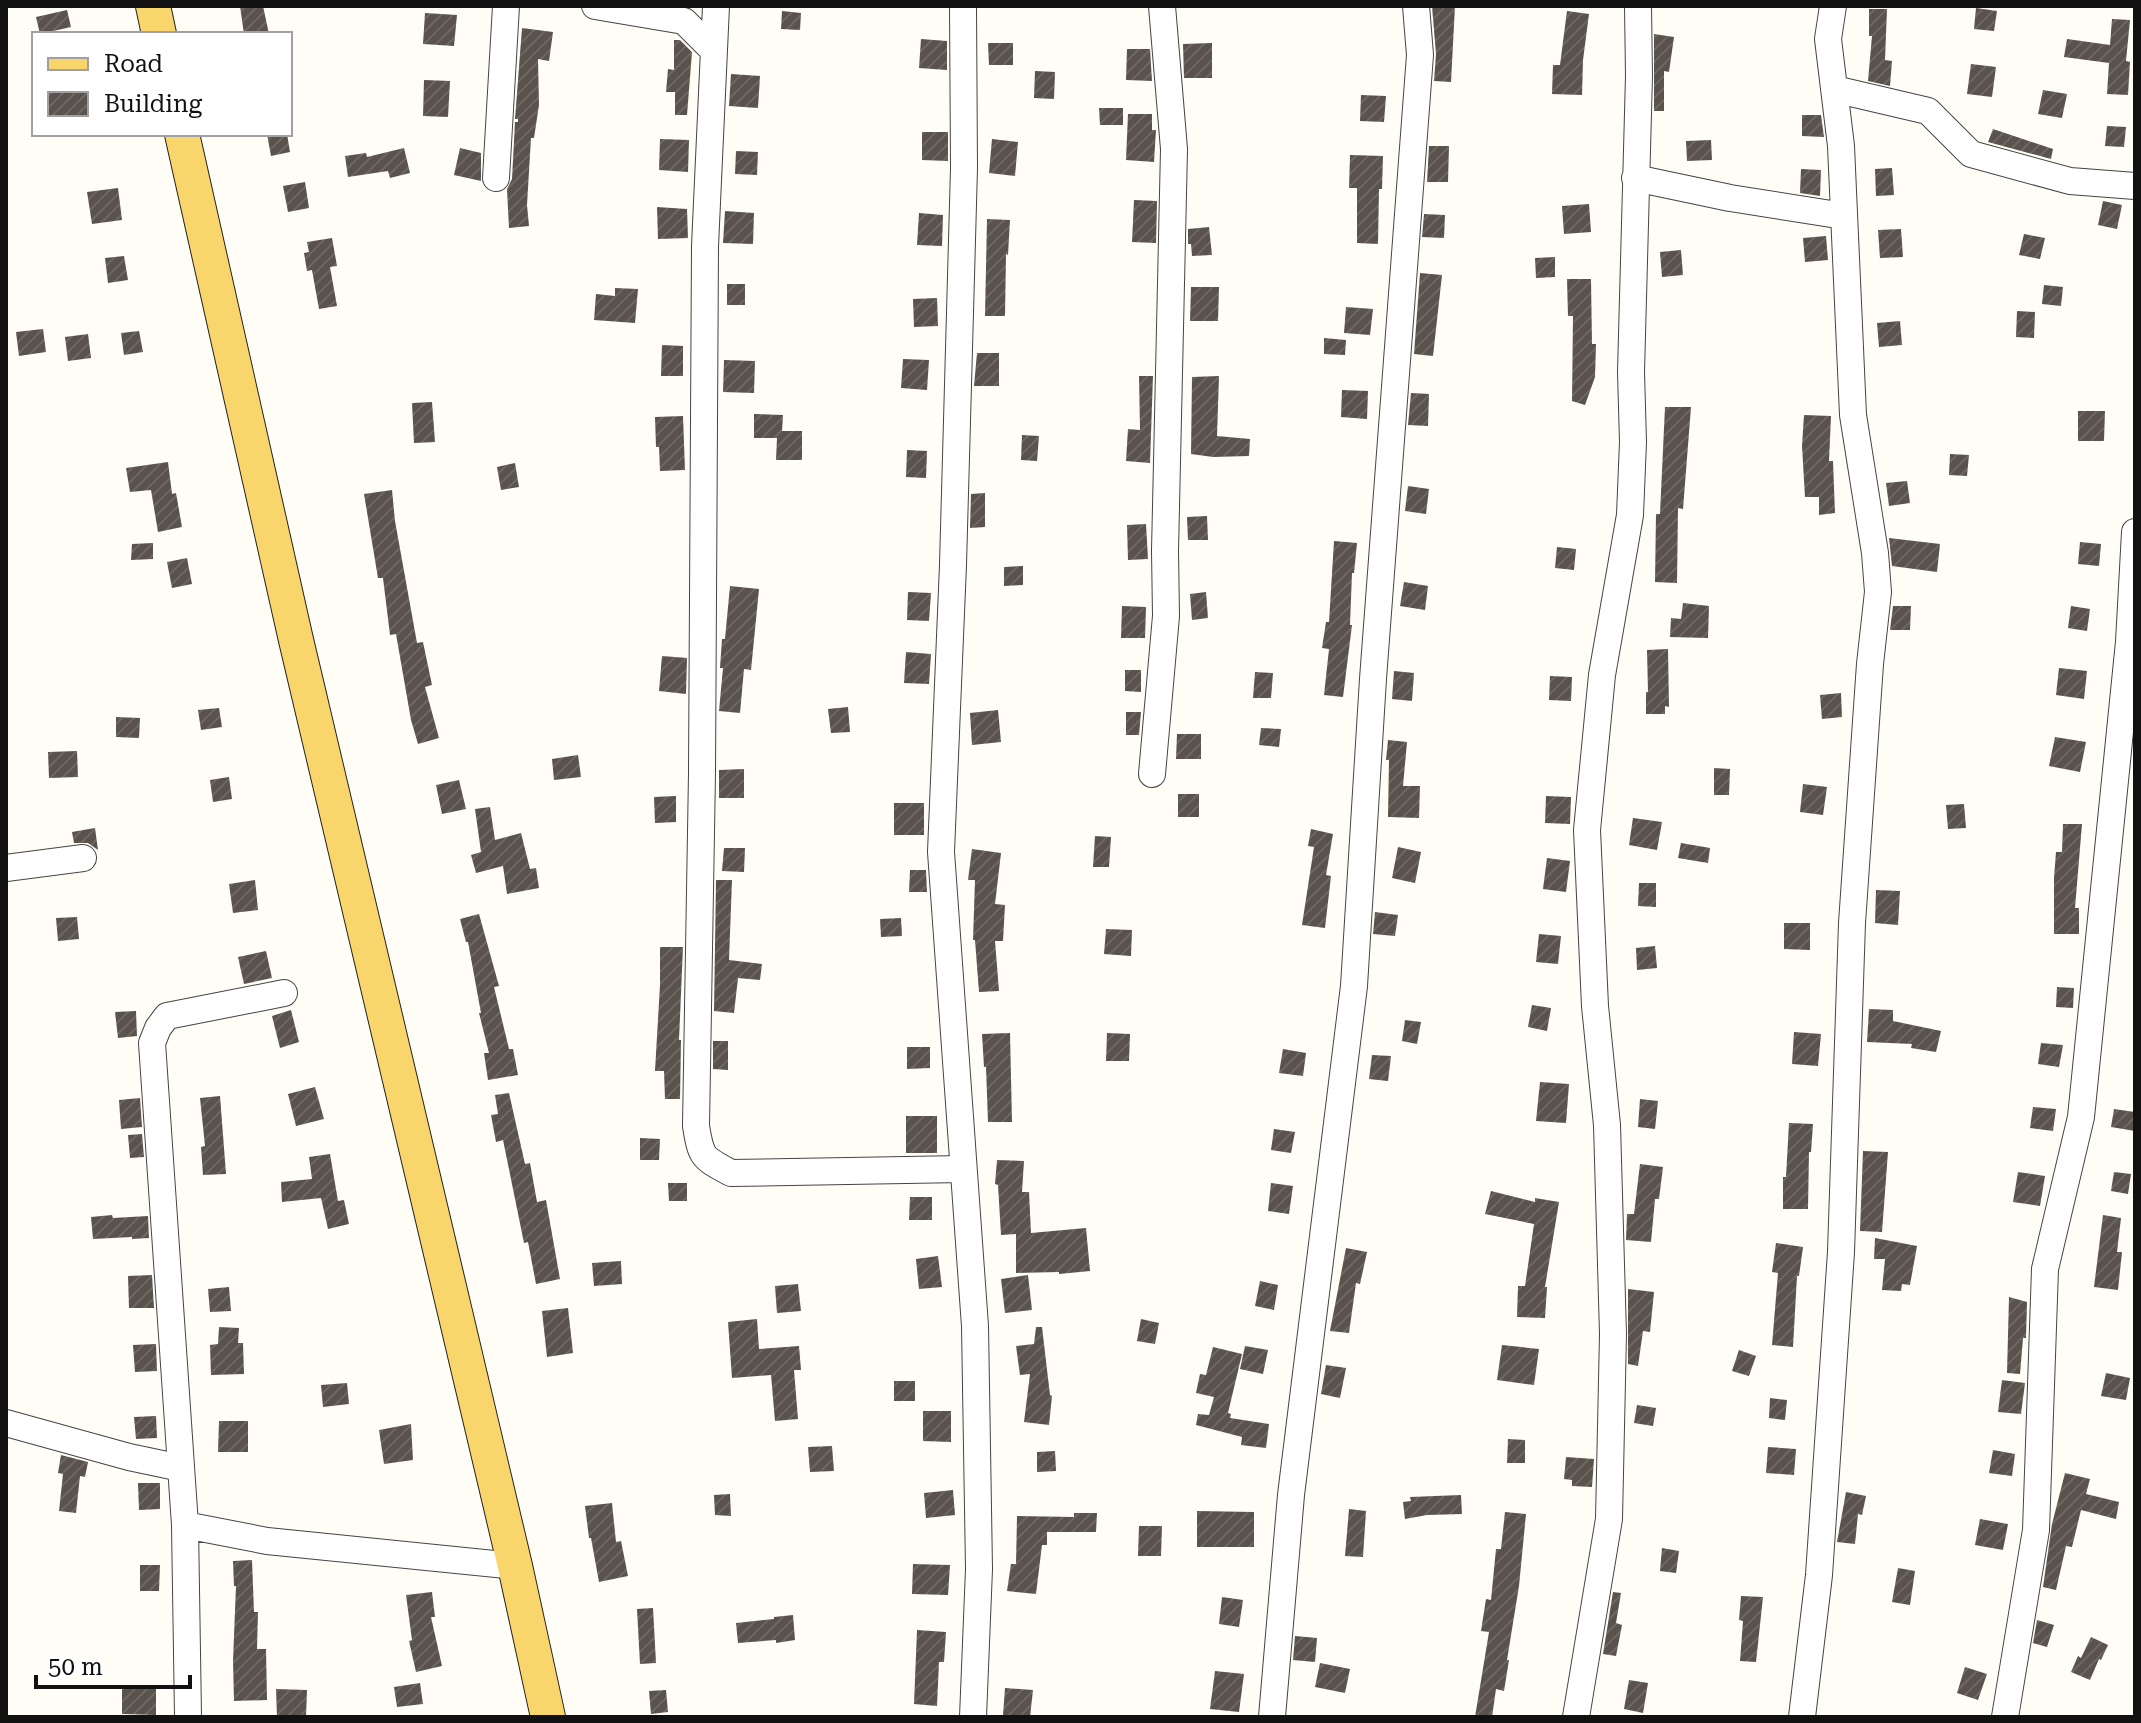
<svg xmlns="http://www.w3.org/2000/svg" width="2141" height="1723" viewBox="0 0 2141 1723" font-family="'Roboto Serif',serif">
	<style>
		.building { fill: url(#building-hatch) }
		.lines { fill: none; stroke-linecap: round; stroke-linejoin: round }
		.minor-casing { stroke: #444; stroke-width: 28 }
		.major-casing { stroke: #222; stroke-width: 36 }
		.minor { stroke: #fff; stroke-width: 26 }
		.major { stroke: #f9d66b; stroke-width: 34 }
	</style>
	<defs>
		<pattern id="building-hatch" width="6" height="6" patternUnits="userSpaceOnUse" patternTransform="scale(2)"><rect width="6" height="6" fill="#5a524d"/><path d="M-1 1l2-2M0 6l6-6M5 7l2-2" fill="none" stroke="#6d6662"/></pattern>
	</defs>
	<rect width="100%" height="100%" fill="#fffdf5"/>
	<path class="building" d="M240 6H263L269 34H244Z
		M1432 6H1455L1451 82 1434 81 1436 54Z
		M1976 8 1997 11 1994 31 1974 29Z
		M1869 9H1887L1885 60 1892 61 1890 86 1868 81 1872 36H1869Z
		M67 10 71 27 40 34 36 17Z
		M782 11 801 13 800 30 781 29Z
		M1567 11 1589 14 1583 60 1582 95 1552 94 1553 65H1560Z
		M425 13 457 15 454 46 423 44Z
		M2112 19 2130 20 2126 61 2130 62 2128 95 2107 94 2109 63 2064 57 2067 39 2110 45Z
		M522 28 553 32 549 61 538 59 539 105 534 138H531L527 205 529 226 509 228 507 189 512 179 515 122H518V119H515Z
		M1654 34 1674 37 1669 72 1664 71V111H1654Z
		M921 39 947 41V70L919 68Z
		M674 40H680L692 52 687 115H675V92H666L668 69 674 70Z
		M988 43H1013V65H989Z
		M1212 43V78H1184L1183 44Z
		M1127 49H1150L1152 81 1126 80Z
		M1971 64 1996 67 1992 97 1967 94Z
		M1035 71 1055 72 1054 99 1034 98Z
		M731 74 760 76 758 108 729 106Z
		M424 80 450 81 448 117 423 116Z
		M2043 90 2067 94 2062 118 2038 114Z
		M1361 95 1386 96 1384 122 1360 121Z
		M1099 108H1123V125H1100Z
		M1128 114H1152V130H1156L1154 162 1126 160Z
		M1802 115H1821L1824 137 1802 136Z
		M2107 126 2126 127 2124 147 2105 146Z
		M1993 129 2053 149 2051 159 1988 142Z
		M922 132H948V161L922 160Z
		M267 134H287L290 152 271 156Z
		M660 139 689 140 688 172 659 170Z
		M992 139 1018 142 1015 176 989 173Z
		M1711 140 1712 160 1687 161 1686 141Z
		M1429 146H1449L1448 182H1427Z
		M404 148 410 173 390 178 388 171 348 177 345 156 366 153 367 157Z
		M460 148 481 153V181L454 175Z
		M736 151 758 152 757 175 735 174Z
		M1350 155 1383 156 1382 189H1379L1378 244 1357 243V188H1349Z
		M1892 168 1894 195 1876 196 1875 169Z
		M1801 169 1821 170 1820 196 1800 193Z
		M305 182 309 208 288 212 283 186Z
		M118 188 122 220 92 224 87 192Z
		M1134 200 1157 201 1156 243 1132 242Z
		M2103 201 2122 205 2117 229 2098 225Z
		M1589 204 1591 232 1564 234 1562 206Z
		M657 207 687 209 688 238 658 239Z
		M725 211 754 213 753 244 723 243Z
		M919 213 943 215 942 246 917 245Z
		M1424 214 1445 215 1444 238 1422 237Z
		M987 219 1010 220 1008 255 1006 254 1005 316H985Z
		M1209 227 1212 255 1192 256 1191 244H1188V229Z
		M1901 229 1903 257 1880 258 1878 230Z
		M2024 234 2045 238 2040 259 2019 255Z
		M1826 236 1828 260 1805 262 1803 238Z
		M332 238 337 266 330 267 337 306 319 309 312 270 307 271 304 253 309 252 307 242Z
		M1681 250 1683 275 1662 277 1660 252Z
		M124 256 128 280 108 283 105 258Z
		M1555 257V277L1536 278 1535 258Z
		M1420 273 1442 275 1433 356 1414 354Z
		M1567 279H1591L1592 344H1596L1595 377 1585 405 1572 401 1573 316H1568Z
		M727 284H745V305H727Z
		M2044 285 2063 287 2061 306 2042 304Z
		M1191 287H1219L1218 321H1190Z
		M615 288 638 289 635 323 594 320 596 294 615 296Z
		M937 298 938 326 914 327 913 299Z
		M1346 307 1373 309 1370 335 1344 333Z
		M2017 311 2035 312 2034 338 2016 337Z
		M1900 321 1902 345 1879 347 1877 323Z
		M43 329 46 352 19 356 16 332Z
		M139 331 143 352 124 355 121 333Z
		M88 334 91 358 68 361 65 337Z
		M1324 338 1346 340 1345 355 1324 354Z
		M662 345 683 346V376H661Z
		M977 353H999V386H974Z
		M903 359 929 360 927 390 901 388Z
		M724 360 755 361 754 393 723 392Z
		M1139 376H1153L1150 463 1126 461 1128 429 1140 430Z
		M1219 376 1217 436 1250 439 1249 456 1213 457 1191 454 1192 377Z
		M1342 390 1368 391 1367 419 1341 417Z
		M1411 393 1429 394 1428 426 1408 425Z
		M432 402 435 442 414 443 412 403Z
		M1665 407H1691L1683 509 1678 508 1677 583 1655 582 1656 514H1660Z
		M2078 411H2105L2104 441H2078Z
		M754 414 783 415 782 431H802V460H776L777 438H754Z
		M1804 415 1831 416 1829 461H1833L1835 513 1819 515V497H1805L1802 446Z
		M683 416 685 470 660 471 659 447H656L655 417Z
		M1022 435 1039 436 1037 461 1021 460Z
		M907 450 927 451 926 478 906 477Z
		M1950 454 1969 455 1967 476 1949 475Z
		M168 462 172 494 176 493 182 527 158 532 151 490 130 492 126 468Z
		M515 463 519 487 501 490 497 467Z
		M1907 481 1910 503 1889 506 1886 483Z
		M1408 486 1429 489 1426 514 1405 511Z
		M392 490 395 521 417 643 423 642 432 685 425 687 439 738 418 744 411 720 396 634 390 635 383 578H378L364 494Z
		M985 493V527L970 528 971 494Z
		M1207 516 1208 540H1188L1187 517Z
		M1146 524 1148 559 1128 560 1127 525Z
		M1889 538 1940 544 1937 572 1892 566Z
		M1334 541 1357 543 1354 573H1352L1350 625H1352L1343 697 1324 695 1329 649 1322 648 1326 622H1329Z
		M2080 542 2101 544 2099 566 2078 564Z
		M153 543V559L131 560 132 544Z
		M1557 547 1576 549 1574 570 1555 568Z
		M187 558 192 584 172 588 167 562Z
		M1023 566V585L1004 586V567Z
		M1404 582 1428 586 1425 610 1400 606Z
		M730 586 759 589 751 670 744 669 740 713 719 711 723 668H720L722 639H725Z
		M908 592 931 593 929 621 907 620Z
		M1206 592 1208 618 1192 620 1190 594Z
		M1683 603 1709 606 1708 638 1670 637 1671 618 1681 619Z
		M1122 606 1146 607 1145 638H1121Z
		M1893 606H1911L1910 630H1890Z
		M2071 606 2090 609 2087 631 2068 628Z
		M1668 649 1669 707 1665 706V714H1646V692H1648L1647 650Z
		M906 652 931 654 929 684 904 683Z
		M662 656 687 658 686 694 659 691Z
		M2059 668 2087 671 2084 699 2056 695Z
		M1125 670H1141V692L1125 691Z
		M1394 671 1414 673 1412 701 1392 699Z
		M1255 672 1273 673 1271 698H1253Z
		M1550 676 1572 677 1571 701 1549 700Z
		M1841 693 1842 717 1822 719 1820 695Z
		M848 707 850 732 831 733 828 709Z
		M219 708 222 727 201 730 198 710Z
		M998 710 1001 742 972 745 970 713Z
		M1126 712H1141L1139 735H1126Z
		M116 717 140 718 139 738 116 737Z
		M1261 728 1281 729 1279 747 1259 745Z
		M1177 734H1201V759H1176Z
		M2055 737 2086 742 2080 772 2049 766Z
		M1388 740 1407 742 1403 786H1420L1419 818 1388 817 1389 760H1386Z
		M77 751 78 777 49 778 48 752Z
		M578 755 581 777 554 780 552 759Z
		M1714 768 1730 769 1729 795H1714Z
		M744 769V798H719V770Z
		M229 777 232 799 213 802 210 780Z
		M459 780 466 809 442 814 436 785Z
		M1803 784 1827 787 1823 815 1800 812Z
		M1178 794H1199V817H1178Z
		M676 796V822L655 823 654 797Z
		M1546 796 1571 797 1570 824 1545 823Z
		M894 803H924V835H894Z
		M1964 804 1966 828 1948 829 1946 805Z
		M490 807 495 840 521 833 530 869 536 868 539 888 507 894 503 866 476 873 471 855 481 852 475 809Z
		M1633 818 1662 822 1657 850 1629 845Z
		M2063 824H2082L2075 908H2079V934H2054V878L2056 852H2062Z
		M95 828 98 850 88 843H74L72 832Z
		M1311 829 1333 834 1326 875 1331 876 1325 928 1302 925 1314 847 1308 846Z
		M1095 836 1111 837 1109 867H1093Z
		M1681 843 1710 848 1708 863 1678 858Z
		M1398 847 1421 852 1415 883 1392 878Z
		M724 848H745L744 872 722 871Z
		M972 849 1001 853 995 904 1005 905 1003 941H995L999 991 979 992 975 940H973L975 880H968Z
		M1547 858 1570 861 1566 892 1543 889Z
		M910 870H926L927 892H909Z
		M255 880 258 910 233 913 229 884Z
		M716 880H732L729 960 762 964 760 980 738 978 734 1013 714 1011Z
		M1639 883H1656V907L1638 906Z
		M1876 890 1900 891 1898 925 1875 923Z
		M1375 912 1398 915 1395 936 1373 934Z
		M479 914 499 986 494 987 509 1049H513L518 1075 488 1080 484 1053H489L479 1013H481L468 942H466L460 919Z
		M77 917 79 939 58 941 56 918Z
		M901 918 902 936 881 937 880 919Z
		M1784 923H1810V950L1784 949Z
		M1106 929 1132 930 1131 956 1104 954Z
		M1539 934 1561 936 1558 964 1536 962Z
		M1655 946 1657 968 1637 970 1636 948Z
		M660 947H683L679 1040H681L680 1099H665L664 1071H655L660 985Z
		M266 951 272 978 244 984 238 957Z
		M2057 987 2074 988 2073 1008 2056 1007Z
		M1532 1005 1551 1008 1547 1031 1528 1027Z
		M1869 1009 1893 1010V1021L1941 1031 1936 1052 1911 1048 1912 1044 1867 1042Z
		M291 1010 299 1042 280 1048 272 1016Z
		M136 1011 137 1036 118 1038 115 1012Z
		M1405 1020 1421 1022 1417 1044 1402 1041Z
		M1794 1032 1821 1034 1818 1066 1792 1064Z
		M1010 1033 1012 1122H988L986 1067H984L982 1034Z
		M1107 1033 1130 1034 1129 1061H1106Z
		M713 1041H728V1070L713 1069Z
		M2041 1043 2063 1045 2059 1067 2038 1064Z
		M907 1047H930V1068L907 1069Z
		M1283 1049 1306 1053 1303 1076 1279 1073Z
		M1372 1055 1391 1056 1388 1081 1369 1079Z
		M1540 1082 1569 1084 1566 1123 1536 1121Z
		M315 1087 324 1119 296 1126 288 1094Z
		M509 1093 525 1164 530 1163 537 1202 546 1200 560 1279 536 1284 528 1242 524 1243 503 1140 496 1142 491 1115 498 1114 495 1095Z
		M220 1096 226 1174 203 1175 201 1147 205 1146 200 1098Z
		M140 1098 142 1127 121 1129 119 1100Z
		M1640 1099 1658 1101 1655 1129 1638 1127Z
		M2033 1107 2056 1109 2053 1131 2030 1128Z
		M2114 1109 2135 1112V1131L2111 1127Z
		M906 1116H937V1153H906Z
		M1789 1123 1813 1124 1811 1152H1809L1808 1209H1783V1177H1786Z
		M1274 1129 1295 1132 1291 1153 1271 1150Z
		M142 1134 144 1157 130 1158 128 1135Z
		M640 1138 660 1139 659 1160H640Z
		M1863 1151 1888 1152 1882 1232 1860 1231Z
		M330 1154 338 1201 344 1200 349 1224 328 1229 321 1198 282 1202 281 1182 312 1179 309 1157Z
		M997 1160 1024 1161 1022 1192H1029L1031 1233 1086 1228 1090 1271 1059 1274V1272L1016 1273V1234L1001 1235 998 1185 995 1184Z
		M1640 1164 1663 1167 1659 1199H1655L1651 1242 1626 1240 1627 1214H1634Z
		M2018 1172 2045 1176 2040 1206 2013 1202Z
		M2114 1172 2131 1174 2128 1194 2111 1191Z
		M668 1183H687V1201H669Z
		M1271 1183 1293 1186 1289 1214 1268 1211Z
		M1491 1191 1535 1202V1198L1559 1202 1545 1287H1547L1545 1318 1517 1317 1518 1286H1525L1534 1224 1485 1214Z
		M910 1197H932V1220H909Z
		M112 1215 113 1218 148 1216 149 1238 132 1239V1237L93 1239 91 1217Z
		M2103 1215 2121 1218 2117 1252H2122L2118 1290 2094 1287Z
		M1875 1238 1917 1246 1910 1285 1902 1284 1901 1291 1882 1290 1885 1259H1874Z
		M1776 1243 1803 1247 1799 1276H1797L1793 1347 1772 1345 1778 1273 1772 1272Z
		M1346 1248 1367 1252 1360 1284 1356 1283 1349 1333 1330 1331Z
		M938 1256 942 1287 919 1289 916 1259Z
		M621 1261 622 1284 594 1286 592 1263Z
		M152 1275 154 1308H129L128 1276Z
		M1028 1275 1032 1310 1005 1313 1001 1279Z
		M1260 1281 1278 1285 1274 1310 1255 1306Z
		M798 1284 801 1311 777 1313 775 1286Z
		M229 1287 231 1311 210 1312 208 1289Z
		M1628 1289 1654 1292 1650 1332 1643 1331 1638 1366 1628 1364Z
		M2009 1297 2027 1302 2026 1338H2023L2020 1374 2007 1373Z
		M568 1308 573 1353 547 1357 542 1311Z
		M757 1319 759 1349 799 1346 801 1370H794L798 1419 775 1421 771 1375 732 1378 728 1322Z
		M1141 1319 1159 1323 1155 1344 1137 1341Z
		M219 1327 239 1328 238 1343H243L244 1374 211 1375 210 1345 218 1344Z
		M1036 1327H1042L1050 1395 1052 1396 1049 1425 1024 1422 1030 1374 1020 1375 1016 1346 1034 1344Z
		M156 1344 157 1371 135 1372 133 1345Z
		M1502 1345 1539 1349 1534 1385 1497 1380Z
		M1245 1346 1268 1350 1263 1374 1240 1369Z
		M1213 1347 1242 1354 1228 1413 1231 1414 1230 1418 1269 1424 1266 1448 1241 1445 1242 1437 1196 1425 1198 1414 1209 1415 1214 1397 1196 1393 1200 1374 1206 1375Z
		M1739 1350 1756 1356 1749 1376 1732 1371Z
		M1326 1365 1346 1368 1340 1398 1321 1394Z
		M2106 1373 2130 1378 2126 1400 2101 1396Z
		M2002 1380 2025 1383 2021 1414 1998 1412Z
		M894 1381H915V1401H894Z
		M347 1383 349 1404 323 1407 321 1385Z
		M1770 1398 1787 1400 1785 1420 1769 1418Z
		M1637 1405 1656 1408 1653 1426 1634 1423Z
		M923 1411H951V1442L923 1441Z
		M156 1416 157 1438 136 1439 134 1417Z
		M219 1421H248V1452H218Z
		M411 1424 413 1460 384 1464 379 1430Z
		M1508 1439 1525 1440V1463H1507Z
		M832 1446 834 1471 810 1472 808 1447Z
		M1768 1447 1796 1449 1794 1475 1766 1473Z
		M1993 1450 2015 1454 2012 1476 1989 1473Z
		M1055 1451 1056 1471 1037 1472V1452Z
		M61 1455 88 1462 85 1477 80 1476 76 1513 59 1511 63 1474 58 1473Z
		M1566 1457 1594 1459 1592 1487 1572 1486V1480L1564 1479Z
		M2065 1473 2090 1479 2086 1494 2119 1502 2116 1519 2081 1510 2072 1547 2066 1546 2056 1590 2043 1587 2052 1524Z
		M138 1483H160V1509L139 1510Z
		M953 1490 955 1515 926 1518 924 1493Z
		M1846 1492 1866 1496 1862 1515 1858 1514 1855 1544 1837 1542Z
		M730 1494 731 1516 715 1515 714 1495Z
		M1461 1495 1462 1514 1427 1515 1405 1519 1403 1502 1411 1501 1410 1497Z
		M612 1503 616 1542 621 1541 628 1576 599 1582 591 1538H589L585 1506Z
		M1349 1509 1366 1511 1363 1557 1345 1556Z
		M1197 1511 1254 1512V1547H1197Z
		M1505 1512 1526 1514 1519 1586 1507 1660H1509L1504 1691 1496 1689 1492 1717H1475L1489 1632 1481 1631 1486 1599 1491 1600 1496 1549H1501Z
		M1074 1513H1097L1096 1532H1047V1545H1042L1036 1594 1007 1591 1011 1564H1016L1017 1516 1074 1517Z
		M1980 1519 2008 1524 2003 1550 1975 1545Z
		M1139 1526H1162L1161 1556H1138Z
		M1662 1548 1679 1551 1676 1573 1660 1571Z
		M252 1560 254 1612H258L257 1649H266L267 1700 234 1701 233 1661 236 1586H234L233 1561Z
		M913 1564 950 1565 948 1595 912 1594Z
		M140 1565H160L159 1591H140Z
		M1898 1568 1915 1571 1910 1605 1892 1602Z
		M432 1592 435 1617H431L442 1666 416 1672 409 1641 412 1640 406 1595Z
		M1613 1592 1621 1593 1616 1623 1622 1625 1616 1656 1603 1654Z
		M1741 1596 1763 1597 1756 1662 1740 1661 1743 1621 1739 1620Z
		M1222 1597 1243 1600 1239 1627 1219 1624Z
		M653 1608 656 1663 640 1664 637 1609Z
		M793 1615 795 1640 776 1643V1640L738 1643 736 1623 774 1619V1617Z
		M2037 1620 2054 1625 2047 1647 2033 1643Z
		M917 1630 946 1632 944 1662H939L937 1706 914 1704Z
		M1295 1636 1317 1638 1315 1662 1293 1660Z
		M2091 1637 2108 1645 2101 1660 2099 1659 2090 1680 2071 1672 2078 1656 2081 1658Z
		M1320 1663 1350 1669 1345 1693 1315 1687Z
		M1965 1667 1987 1674 1978 1700 1957 1693Z
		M1215 1671 1244 1674 1239 1712 1210 1709Z
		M1629 1680 1648 1683 1643 1713 1624 1709Z
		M420 1683 423 1704 397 1707 394 1687Z
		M122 1686 156 1687V1715L122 1714Z
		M1005 1688 1033 1690 1030 1717 1003 1715Z
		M276 1689 307 1690 306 1717H277Z
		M666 1690 668 1712 651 1714 649 1691Z"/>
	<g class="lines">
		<defs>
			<path id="minor" d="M595 6 684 21 713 50
				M716 6 705 246 702 773 696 1126C701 1158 703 1158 731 1173L963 1169
				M963 6 964 168 953 565 941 852 975 1326 979 1569 973 1717
				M1834 89 1928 111 1971 154 2070 181 2135 186
				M496 178 506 6
				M1635 178 1730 198 1844 216
				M1152 774 1166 616 1165 551 1174 149 1162 6
				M6 868 83 858
				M6 1423 129 1457 181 1468
				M185 1525 267 1541 515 1566
				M188 1717 185 1525 152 1043 158 1028 167 1016 284 993
				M1272 1717 1291 1495 1354 986 1373 679 1420 55 1416 6
				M1576 1717 1609 1519 1613 1334 1607 1125 1595 1006 1587 830 1602 675 1630 515 1633 442 1631 372 1639 76 1638 6
				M1802 1717 1819 1575 1841 1252 1852 923 1870 664 1878 592 1875 553 1853 415 1841 146 1828 39 1833 6
				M2005 1717 2036 1530 2045 1269 2081 1117 2129 642 2135 532"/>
			<path id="major" d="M153 6 159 34
				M182 134 296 640 515 1566 548 1717"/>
		</defs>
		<use href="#minor" class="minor-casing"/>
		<use href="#major" class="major-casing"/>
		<use href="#minor" class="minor"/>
		<use href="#major" class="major"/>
	</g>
	<rect width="2141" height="1723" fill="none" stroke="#111111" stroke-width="16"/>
	<rect x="32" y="32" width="260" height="104" fill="#ffffff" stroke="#a0a0a0" stroke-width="2"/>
	<rect x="48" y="58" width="40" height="12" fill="#f9d66b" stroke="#a0a0a0" stroke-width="2"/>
	<text x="104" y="72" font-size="24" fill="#111111">Road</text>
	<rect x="48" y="92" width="40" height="24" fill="url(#building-hatch)" stroke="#a0a0a0" stroke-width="2"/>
	<text x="104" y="112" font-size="24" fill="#111111">Building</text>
	<path d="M36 1675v12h154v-12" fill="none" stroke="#111111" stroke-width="4"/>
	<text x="48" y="1675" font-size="24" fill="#111111" stroke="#ffffff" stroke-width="6" paint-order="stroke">50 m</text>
</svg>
